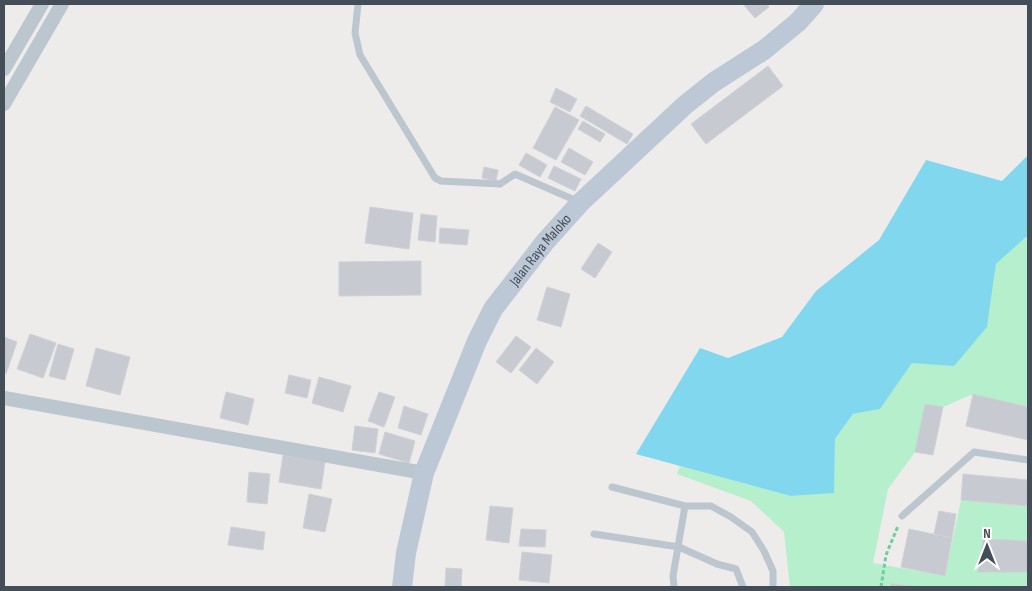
<svg xmlns="http://www.w3.org/2000/svg" width="1032" height="591" viewBox="0 0 1032 591" font-family="'Sofia Sans Condensed',sans-serif">
	<style>
		.green { fill: #b5efcc }
		.water { fill: #81d7ee }
		.building { fill: #c7cad0; stroke: #ced1d7 }
		.lines { fill: none; stroke-linecap: round; stroke-linejoin: round }
		.path { stroke: #6dce9e; stroke-width: 3; stroke-dasharray: 4 2.5; stroke-linecap: butt }
		.lane { stroke: #bbc6cf; stroke-width: 7 }
		.street { stroke: #bbc6cf; stroke-width: 14 }
		.secondary { stroke: #bcc8d6; stroke-width: 20 }
		.labels { text-anchor: middle; stroke-width: 4; stroke-linejoin: round; paint-order: stroke }
		.street-label { font-size: 15px; fill: #434e59; stroke: #fff }
	</style>
	<rect width="100%" height="100%" fill="#eeebeb"/>
	<path class="green" d="M1026 237H1028V407L973 394 943 407 925 404 915 452 888 489 873 563 945 576 961 500 1028 506V587H790L784 532 751 501 677 474 680 466 791 496 833 493 835 439 853 414 880 409 912 363 987 327 996 264Z"/>
	<path class="water" d="M1028 155V237H1026L996 264 987 327 954 366 912 363 880 409 853 414 835 439 834 493 791 496 636 454 700 348 728 358 782 337 816 291 879 240 926 160 1002 181Z"/>
	<path class="building" d="M743 4H767L769 7 755 18Z
		M768 66 783 86 706 144 691 124Z
		M556 88 577 99 570 112 550 102Z
		M586 106 633 134 627 144 580 116Z
		M555 107 579 120 556 160 533 148Z
		M583 121 605 134 600 142 578 129Z
		M569 148 593 162 585 175 561 162Z
		M526 153 547 165 540 177 519 165Z
		M554 166 581 179 575 191 548 178Z
		M484 167 498 170 496 181 482 178Z
		M370 207 413 213 409 249 365 243Z
		M421 214 437 216 435 242 418 240Z
		M440 228 469 230 467 245 439 243Z
		M598 243 612 252 595 278 581 269Z
		M421 261V295L339 296V262Z
		M547 287 570 294 561 327 537 320Z
		M30 334 56 343 43 378 17 369Z
		M516 336 531 347 511 373 496 362Z
		M4 337 17 342 6 374 4 373Z
		M58 344 74 349 65 380 49 376Z
		M96 348 130 357 120 395 86 386Z
		M536 348 554 362 537 384 519 370Z
		M289 375 311 380 307 398 285 393Z
		M319 377 351 386 343 412 312 403Z
		M226 392 254 399 248 425 220 418Z
		M379 392 395 397 384 427 368 421Z
		M973 394 1028 407V440L966 426Z
		M925 404 943 407 933 455 915 452Z
		M404 406 428 414 421 435 398 428Z
		M355 426 378 429 375 453 352 450Z
		M385 432 415 441 409 463 379 454Z
		M283 455 325 462 321 489 279 482Z
		M249 472 270 474 267 504 247 502Z
		M963 474 1028 480V506L961 500Z
		M309 494 332 499 325 532 303 528Z
		M490 506 513 508 509 543 486 540Z
		M939 511 956 514 952 538 934 534Z
		M231 527 265 532 263 550 228 545Z
		M521 529 546 530 545 547 519 546Z
		M909 529 952 538 945 576 901 567Z
		M983 539 1028 541V572H978Z
		M522 552 552 555 549 583 519 580Z
		M446 568 462 569 461 587H445Z
		M891 584 923 587H890Z"/>
	<g class="lines">
		<path class="path" d="M881 587 886 555 898 526"/>
		<path class="lane" d="M358 4 355 33 360 55 435 178 441 181 500 184 515 174 577 201
			M612 487 685 506H711L731 517 752 532 764 551 773 571V587
			M902 516 974 452 1028 460
			M594 534 679 547 717 564 736 569 743 587
			M674 587 673 576 685 506"/>
		<path class="street" d="M4 69 42 4
			M4 104 62 4
			M4 398 424 473"/>
		<path class="secondary" id="s1" d="M402 587 406 553 424 473 477 341 493 309 545 242 580 203 685 105 714 82 764 50 798 22 814 4"/>
	</g>
	<g class="labels">
		<g class="street-label">
			<text dy="5" stroke="none"><textPath href="#s1" startOffset="370">Jalan Raya Maloko</textPath></text>
		</g>
	</g>
	<rect width="1032" height="591" fill="none" stroke="#434e59" stroke-width="10"/>
	<g transform="translate(987 546)" stroke="#ffffff" stroke-width="4" paint-order="stroke">
	<path d="M0-4L9 19L0 12L-9 19Z" fill="#434e59"/>
	<text y="-8" font-size="14" font-weight="bold" text-anchor="middle" fill="#434e59">N</text>
	</g>
</svg>
